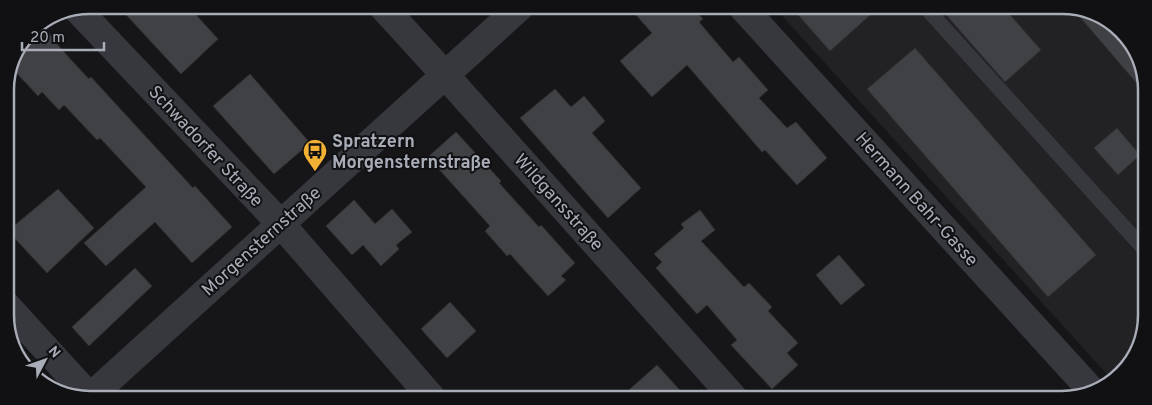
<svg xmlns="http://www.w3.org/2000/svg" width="1152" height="405" viewBox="0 0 1152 405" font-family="Overpass,sans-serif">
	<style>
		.built { fill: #222225 }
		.building { fill: #404145; stroke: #303034 }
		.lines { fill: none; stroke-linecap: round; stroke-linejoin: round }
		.lane { stroke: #37383d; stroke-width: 15 }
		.street { stroke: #37383d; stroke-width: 28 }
		.labels { text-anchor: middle; stroke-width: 4; stroke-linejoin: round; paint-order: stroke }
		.poi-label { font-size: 18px; font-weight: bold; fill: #a8adb8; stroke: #111113; text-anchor: start }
		.street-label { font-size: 18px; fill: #a8adb8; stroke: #111113 }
		.rim { fill: none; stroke: #a8adb8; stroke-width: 2.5 }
	</style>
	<rect width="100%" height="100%" fill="#161618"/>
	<path class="built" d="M775 8 1090 9 1126 34 1146 78 1143 343 1114 382Z"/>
	<path class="building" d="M117 5H187L218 39 181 74Z
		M629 7 693 8 703 19 699 22 733 62 739 57 768 90 759 98 787 128 796 122 827 158 797 185 765 150 762 152 687 65 652 97 620 61 652 33Z
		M792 8H878L830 51Z
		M941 9H1005L1041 50 1005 82Z
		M1073 9H1090L1126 34 1146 78V94Z
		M40 24 57 42 56 43 73 62 89 79 91 77 193 188 195 186 232 227 192 263 155 222 106 266 84 243 146 187 100 138 97 140 64 105 59 110 42 92 38 96 10 66 14 52 24 39Z
		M915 48 1096 255 1048 297 867 89Z
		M250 74 310 143 274 174 213 106Z
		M555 89 571 107 584 96 605 121 592 133 641 188 608 218 520 118Z
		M1117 128 1140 155 1118 175 1094 148Z
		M456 132 501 181 499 183 539 227 541 225 575 263 561 276 566 280 548 296 510 254 507 256 485 231 490 226 428 157Z
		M58 189 94 228 47 273 8 231Z
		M354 200 375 224 392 209 412 232 396 245 399 249 381 266 363 245 352 255 326 226Z
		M700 210 715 230 701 241 744 287 749 283 772 307 768 311 798 343 787 353 798 365 772 389 731 345 737 340 707 305 697 314 656 268 662 262 654 254 684 228 681 224Z
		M839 255 865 285 841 305 816 275Z
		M135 268 152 286 89 346 72 327Z
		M450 302 476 331 447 358 421 329Z
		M657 365 687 398H620Z"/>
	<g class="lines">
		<path class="lane" d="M927 9 1144 249"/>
		<path class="street" d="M382 6 445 75 734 398
			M743 8 1092 391
			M77 9 281 224 431 397
			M6 305 89 396
			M91 396 520 7"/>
	</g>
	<defs>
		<symbol id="bus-pin" viewBox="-11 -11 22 30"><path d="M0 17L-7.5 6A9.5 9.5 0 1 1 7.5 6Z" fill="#f2b134" stroke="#111113"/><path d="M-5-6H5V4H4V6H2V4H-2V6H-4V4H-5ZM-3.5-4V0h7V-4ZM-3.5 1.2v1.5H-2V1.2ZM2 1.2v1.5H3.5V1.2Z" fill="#111"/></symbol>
	</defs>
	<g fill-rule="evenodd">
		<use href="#bus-pin" x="301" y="137" width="28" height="38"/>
	</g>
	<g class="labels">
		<g class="poi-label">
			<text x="332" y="147">Spratzern<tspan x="332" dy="21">Morgensternstraße</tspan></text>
		</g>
		<g class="street-label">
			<text transform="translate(206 146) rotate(47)" y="6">Schwadorfer Straße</text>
			<text transform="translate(917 199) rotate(48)" y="6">Hermann Bahr-Gasse</text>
			<text transform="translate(559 202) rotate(48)" y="6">Wildgansstraße</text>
			<text transform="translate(261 241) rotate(-42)" y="6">Morgensternstraße</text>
		</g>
	</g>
	<path d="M0 0H1152V405H0ZM90 14H1062A76 76 0 0 1 1138 90V315A76 76 0 0 1 1062 391H90A76 76 0 0 1 14 315V90A76 76 0 0 1 90 14Z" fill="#111113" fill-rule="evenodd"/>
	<path class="rim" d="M90 14H1062A76 76 0 0 1 1138 90V315A76 76 0 0 1 1062 391H90A76 76 0 0 1 14 315V90A76 76 0 0 1 90 14Z"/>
	<g transform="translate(45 360) rotate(49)" stroke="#111113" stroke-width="4" paint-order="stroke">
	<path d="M0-4L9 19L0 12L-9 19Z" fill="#a8adb8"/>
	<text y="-8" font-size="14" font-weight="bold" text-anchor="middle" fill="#a8adb8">N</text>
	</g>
	<path d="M22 42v8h82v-8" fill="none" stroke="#a8adb8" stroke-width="2.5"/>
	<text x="30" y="42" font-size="15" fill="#a8adb8" stroke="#111113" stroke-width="4" paint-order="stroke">20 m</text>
</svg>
